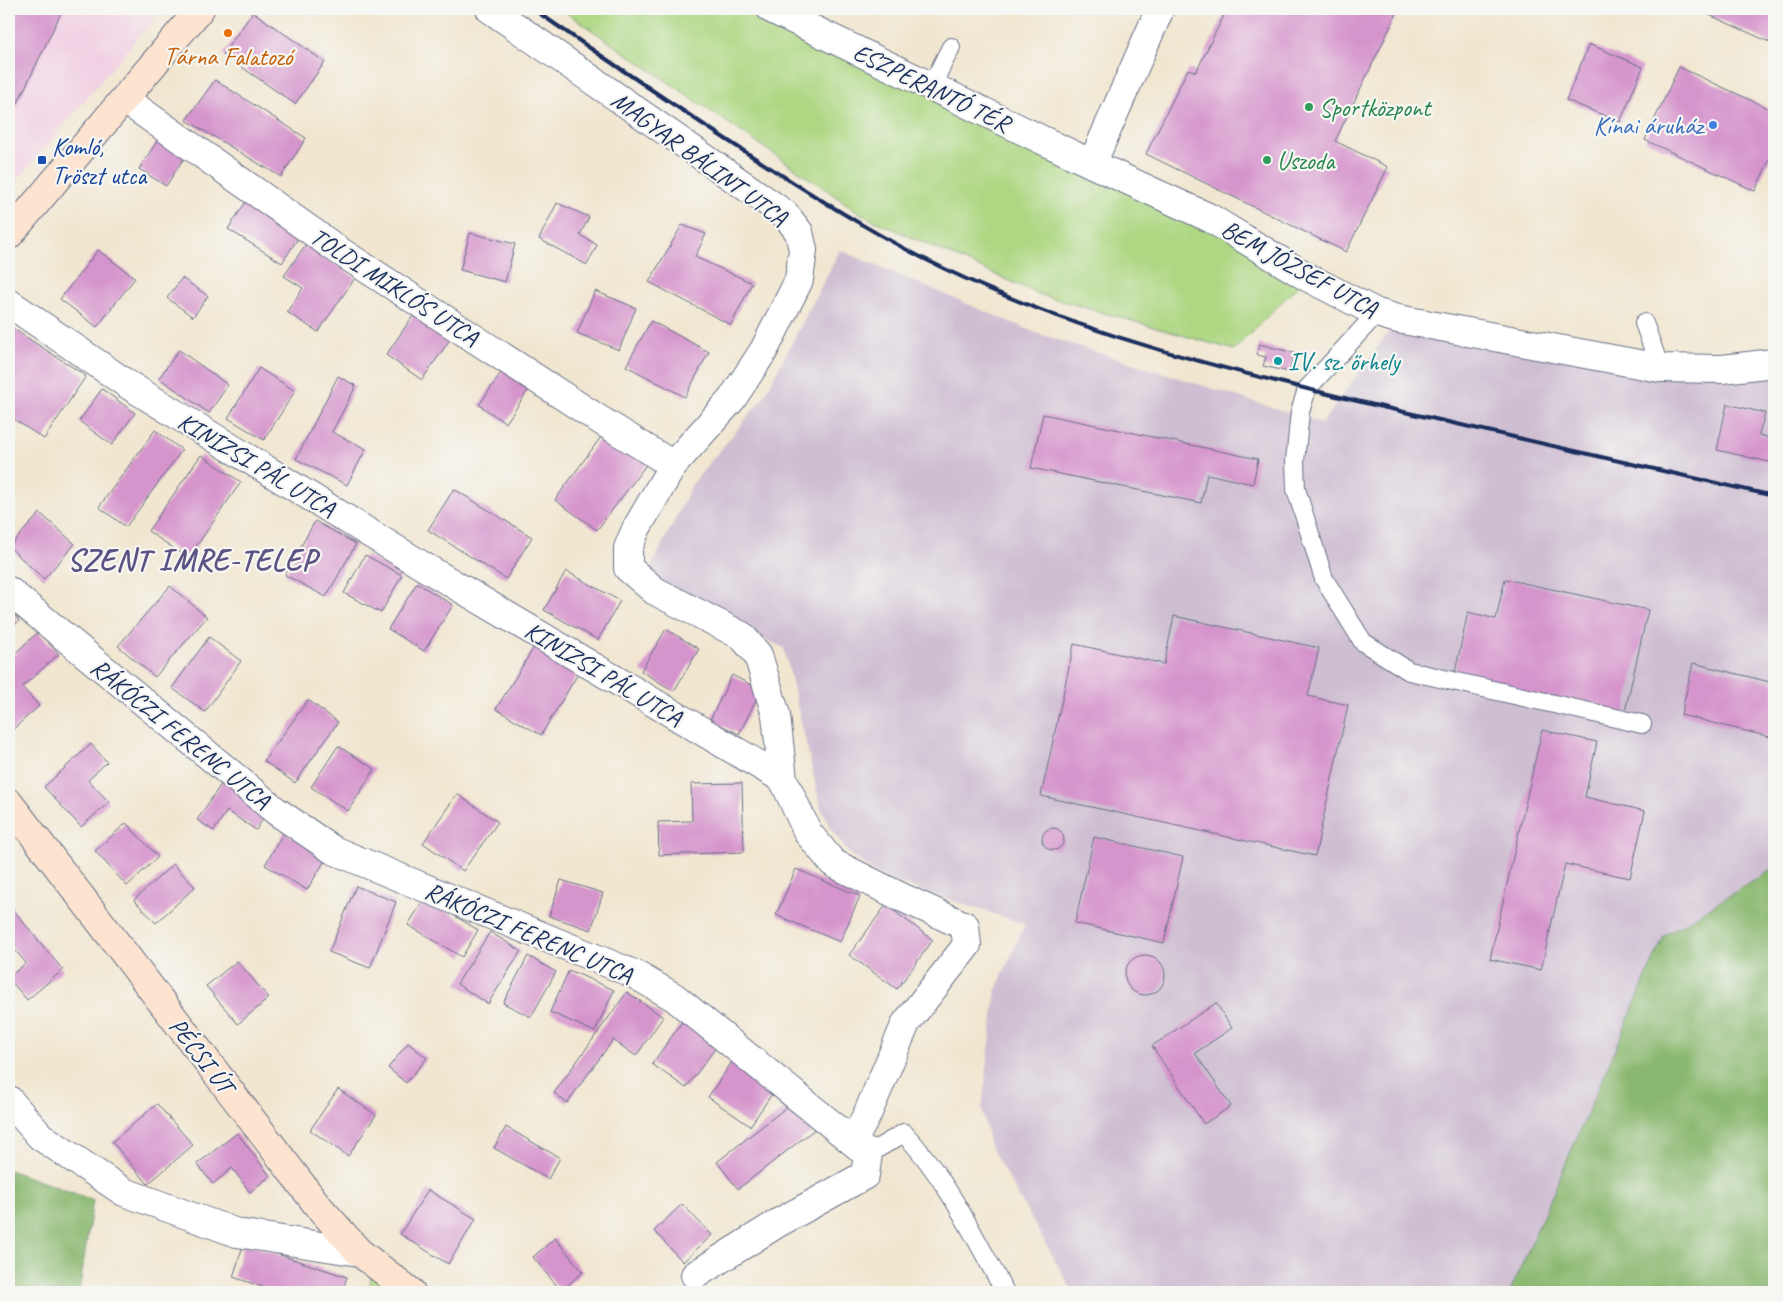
<svg xmlns="http://www.w3.org/2000/svg" width="1783" height="1301" viewBox="0 0 1783 1301" font-family="Caveat,sans-serif">
	<style>
		.built { fill: #f1d0e3 }
		.industrial { fill: #cebed1 }
		.green { fill: #add782; stroke: #648370 }
		.forest { fill: #8ab870; stroke: #527467 }
		.building { fill: #d594cc }
		.lines { fill: none; stroke-linecap: round; stroke-linejoin: round }
		.service-casing { stroke: #666f86; stroke-width: 20 }
		.minor-casing { stroke: #666f86; stroke-width: 30 }
		.secondary-casing { stroke: #666f86; stroke-width: 30 }
		.service { stroke: #fff; stroke-width: 18 }
		.minor { stroke: #fff; stroke-width: 28 }
		.secondary { stroke: #fde4d0; stroke-width: 28 }
		.rail { stroke: #1b2f5e; stroke-width: 4 }
		.food-dot { fill: #e8710a; stroke: #f6f6f2; stroke-width: 2 }
		.leisure-dot { fill: #2e9e5b; stroke: #f6f6f2; stroke-width: 2 }
		.shop-dot { fill: #3f7fe0; stroke: #f6f6f2; stroke-width: 2 }
		.transit-dot { fill: #1a4fb4; stroke: #f6f6f2; stroke-width: 2 }
		.culture-dot { fill: #0f9aa8; stroke: #f6f6f2; stroke-width: 2 }
		.labels { text-anchor: middle; stroke-width: 4.5; stroke-linejoin: round; paint-order: stroke }
		.food-label { font-size: 25px; fill: #c56008; stroke: #f6f6f2 }
		.street-label { font-size: 25px; fill: #1b2f5e; stroke: #f6f6f2 }
		.leisure-label { font-size: 25px; fill: #27864d; stroke: #f6f6f2; text-anchor: start }
		.shop-label { font-size: 25px; fill: #366cbe; stroke: #f6f6f2; text-anchor: end }
		.transit-label { font-size: 25px; fill: #164399; stroke: #f6f6f2; text-anchor: start }
		.culture-label { font-size: 25px; fill: #0d838f; stroke: #f6f6f2; text-anchor: start }
		.district-label { font-size: 30px; font-weight: bold; letter-spacing: 1px; fill: #5c5284; stroke: #f6f6f2 }
	</style>
	<rect width="100%" height="100%" fill="#f6f6f2"/>
	<filter id="ink" filterUnits="userSpaceOnUse"><feTurbulence type="fractalNoise" baseFrequency=".02" numOctaves="2"/><feDisplacementMap in="SourceGraphic" scale="10" xChannelSelector="R" yChannelSelector="G"/><feConvolveMatrix kernelMatrix="1 2 1 2 8 2 1 2 1" color-interpolation-filters="sRGB"/></filter>
	<filter id="wash" filterUnits="userSpaceOnUse"><feTurbulence type="fractalNoise" baseFrequency=".0096" numOctaves="4" result="noise"/><feDisplacementMap in="SourceGraphic" scale="20" xChannelSelector="R" yChannelSelector="G"/><feGaussianBlur stdDeviation="1.12" result="paint"/><feColorMatrix in="noise" values="0 0 0 0 0 0 0 0 0 0 0 0 0 0 0 0 0 1.4 0 .05"/><feComposite in="paint" operator="in"/></filter>
	<g filter="url(#wash)">
		<rect width="100%" height="100%" fill="#f1e6d0"/>
		<path class="built" d="M9 9H162L9 190Z"/>
		<path class="industrial" d="M840 250 1036 333 1322 423 1398 319 1571 351 1774 363V868L1664 936 1510 1292H1073L990 1146 982 1110 996 990 1025 924 898 883 872 871 848 852 832 830 821 808 784 648 659 590 650 569 693 483 764 397Z"/>
		<path class="green" d="M561 9H771L1307 277 1234 350 1041 295 866 217Z
			M371 1262 411 1292H370Z"/>
		<path class="forest" d="M1774 868V1292H1510L1664 936Z
			M9 1170 93 1200 79 1292H9Z"/>
		<g id="blocks">
			<path class="building" d="M9 9H63L9 121Z
				M1227 9H1399L1335 141 1388 167 1346 252 1146 154 1188 69 1196 72Z
				M1696 9H1774V44Z
				M253 12 325 62 295 104 223 54Z
				M1589 44 1643 67 1620 122 1566 100Z
				M1679 67 1774 111V150L1755 191 1645 140Z
				M215 80 306 138 281 177 186 120Z
				M159 138 186 155 166 186 139 169Z
				M247 200 300 235 282 263 228 229Z
				M557 203 589 217 580 235 597 245 587 265 539 239Z
				M682 225 706 234 695 257 752 283 731 325 649 282Z
				M1774 228V240L1770 238Z
				M470 233 515 244 505 282 460 270Z
				M306 244 355 278 318 332 287 312 303 288 284 276Z
				M98 250 135 278 97 327 60 299Z
				M182 278 208 296 193 317 167 298Z
				M595 291 636 308 619 350 577 333Z
				M415 313 451 338 422 380 386 355Z
				M651 321 709 352 685 397 626 366Z
				M9 326 86 376 44 439 9 416Z
				M1259 344 1294 353 1289 372 1263 366 1266 357 1257 355Z
				M179 350 228 385 209 413 159 378Z
				M259 368 295 391 264 440 228 418Z
				M504 368 531 386 506 423 479 405Z
				M338 376 356 386 332 432 366 449 347 485 296 459Z
				M102 389 135 413 112 445 79 421Z
				M1727 404 1765 413 1759 435 1774 439V463L1717 450Z
				M1043 414 1258 459 1253 484 1207 474 1201 503 1031 468Z
				M155 430 182 450 126 527 99 507Z
				M606 430 649 461 597 530 555 500Z
				M201 455 241 482 188 558 148 531Z
				M454 489 532 537 506 579 428 530Z
				M40 513 75 544 44 579 9 547Z
				M315 521 356 544 326 597 285 575Z
				M365 555 402 575 381 613 344 593Z
				M566 571 620 601 598 640 544 610Z
				M1505 579 1648 610 1624 716 1454 677 1468 612 1496 619Z
				M417 583 453 605 424 651 388 629Z
				M170 586 207 617 155 677 118 646Z
				M9 609 19 621 9 630Z
				M1174 616 1319 648 1308 696 1348 705 1315 856 1041 796 1074 644 1164 664Z
				M666 629 699 649 674 691 641 671Z
				M38 632 59 654 22 687 39 706 9 733V659Z
				M209 637 241 661 205 712 172 688Z
				M534 647 578 674 541 735 496 709Z
				M1693 663 1774 683V738L1681 715Z
				M732 675 761 690 739 734 710 720Z
				M308 700 338 722 295 783 264 761Z
				M1542 730 1597 742 1585 797 1645 811 1630 878 1565 864 1541 970 1490 959Z
				M91 744 107 762 88 780 109 802 81 827 44 787Z
				M338 746 375 769 348 811 311 787Z
				M224 780 269 809 256 830 227 811 214 831 197 820Z
				M742 783 744 852 659 855 658 822 692 821 691 784Z
				M457 794 498 822 463 871 423 843Z
				M126 823 158 857 127 886 95 851Z
				M1042 839a11 11 0 1 1 22 0a11 11 0 1 1-22 0Z
				M284 832 327 857 307 890 265 865Z
				M1094 837 1183 857 1164 943 1075 923Z
				M173 864 195 887 156 923 134 900Z
				M796 869 860 896 840 942 776 915Z
				M561 880 603 893 591 930 549 916Z
				M356 886 396 902 370 968 329 952Z
				M425 898 478 930 462 957 408 925Z
				M9 905 63 970 27 1000 9 979V977L26 963 9 943Z
				M886 905 933 940 897 989 849 955Z
				M490 932 521 951 488 1004 457 984Z
				M1125 975a20 20 0 1 1 40 0a20 20 0 1 1-40 0Z
				M528 956 556 972 531 1017 503 1003Z
				M237 961 269 998 238 1024 206 986Z
				M569 970 614 990 595 1032 550 1012Z
				M627 992 663 1017 636 1056 613 1040 567 1103 554 1093Z
				M1216 1003 1232 1028 1195 1053 1231 1106 1204 1124 1152 1046Z
				M682 1022 717 1046 686 1088 652 1064Z
				M408 1043 427 1058 406 1083 388 1068Z
				M734 1059 776 1088 750 1126 708 1097Z
				M338 1089 376 1115 348 1156 310 1130Z
				M793 1102 815 1129 738 1189 717 1162Z
				M157 1104 193 1145 148 1184 112 1142Z
				M506 1127 560 1158 548 1179 494 1148Z
				M237 1133 270 1176 250 1192 232 1168 213 1184 197 1164Z
				M428 1190 476 1219 448 1264 400 1234Z
				M682 1204 712 1235 683 1262 654 1231Z
				M555 1238 583 1272 561 1291 533 1257Z
				M244 1243 347 1277 342 1292H278L233 1277Z"/>
		</g>
	</g>
	<g filter="url(#ink)">
		<use href="#blocks" fill-opacity="0" stroke="#666f86" stroke-width="1"/>
		<g class="lines">
			<defs>
				<path id="service" d="M931 87 951 47
					M1377 313 1307 389 1300 412 1295 461 1296 489 1324 579 1363 642 1409 671 1642 724
					M1644 323 1660 368
					M868 1154 904 1133C947 1179 975 1238 1005 1292"/>
				<path id="minor" d="M490 9 785 214 799 232 803 250 799 280 764 350 732 399 673 465 636 529 628 548V568L655 591 742 636 758 655 776 715 783 779
					M771 9 1092 164 1210 218 1307 277 1377 313 1398 319 1660 368 1722 369 1774 363
					M124 99 341 252 600 420 673 465
					M1092 164 1160 9
					M9 303 127 384 418 563 783 779 808 833 833 863 901 897 965 926 967 945 906 1023 867 1115 853 1141
					M9 591 276 811 333 850 634 974 674 997 868 1154 865 1175 778 1223 695 1275
					M9 1100 40 1136 124 1192 237 1233 359 1252"/>
				<path id="secondary" d="M9 235 200 9
					M9 803 318 1206 359 1252 411 1292"/>
			</defs>
			<use href="#service" class="service-casing"/>
			<use href="#minor" class="minor-casing"/>
			<use href="#secondary" class="secondary-casing"/>
			<use href="#service" class="service"/>
			<use href="#minor" class="minor"/>
			<use href="#secondary" class="secondary"/>
			<path class="rail" d="M533 9C613 64 693 119 775 171 830 206 886 241 945 269 1082 335 1230 371 1378 406 1510 437 1642 466 1774 496"/>
		</g>
	</g>
	<circle class="food-dot" cx="228" cy="33" r="5"/>
	<g class="leisure-dot">
		<circle cx="1309" cy="107" r="5"/>
		<circle cx="1267" cy="160" r="5"/>
	</g>
	<circle class="shop-dot" cx="1713" cy="125" r="5"/>
	<rect class="transit-dot" x="37" y="155" width="10" height="10" rx="2.5"/>
	<circle class="culture-dot" cx="1278" cy="361" r="5"/>
	<g class="labels">
		<g class="food-label">
			<text x="228" y="65">Tárna Falatozó</text>
		</g>
		<g class="street-label">
			<text transform="translate(932 87) rotate(26)" y="9">ESZPERANTÓ TÉR</text>
			<text transform="translate(700 158) rotate(36)" y="9">MAGYAR BÁLINT UTCA</text>
			<text transform="translate(1300 268) rotate(29)" y="9">BEM JÓZSEF UTCA</text>
			<text transform="translate(395 286) rotate(33)" y="9">TOLDI MIKLÓS UTCA</text>
			<text transform="translate(257 464) rotate(31)" y="9">KINIZSI PÁL UTCA</text>
			<text transform="translate(604 673) rotate(31)" y="9">KINIZSI PÁL UTCA</text>
			<text transform="translate(181 733) rotate(39)" y="9">RÁKÓCZI FERENC UTCA</text>
			<text transform="translate(529 932) rotate(23)" y="9">RÁKÓCZI FERENC UTCA</text>
			<text transform="translate(202 1055) rotate(52)" y="9">PÉCSI ÚT</text>
		</g>
		<g class="leisure-label">
			<text x="1319" y="116">Sportközpont</text>
			<text x="1277" y="169">Uszoda</text>
		</g>
		<g class="shop-label">
			<text x="1703" y="134">Kínai áruház</text>
		</g>
		<g class="transit-label">
			<text x="52" y="155">Komló,<tspan x="52" dy="29">Tröszt utca</tspan></text>
		</g>
		<g class="culture-label">
			<text x="1288" y="370">IV. sz. őrhely</text>
		</g>
		<g class="district-label">
			<text x="192" y="570">SZENT IMRE-TELEP</text>
		</g>
	</g>
	<rect width="1783" height="1301" fill="none" stroke="#f6f6f2" stroke-width="30"/>
</svg>
